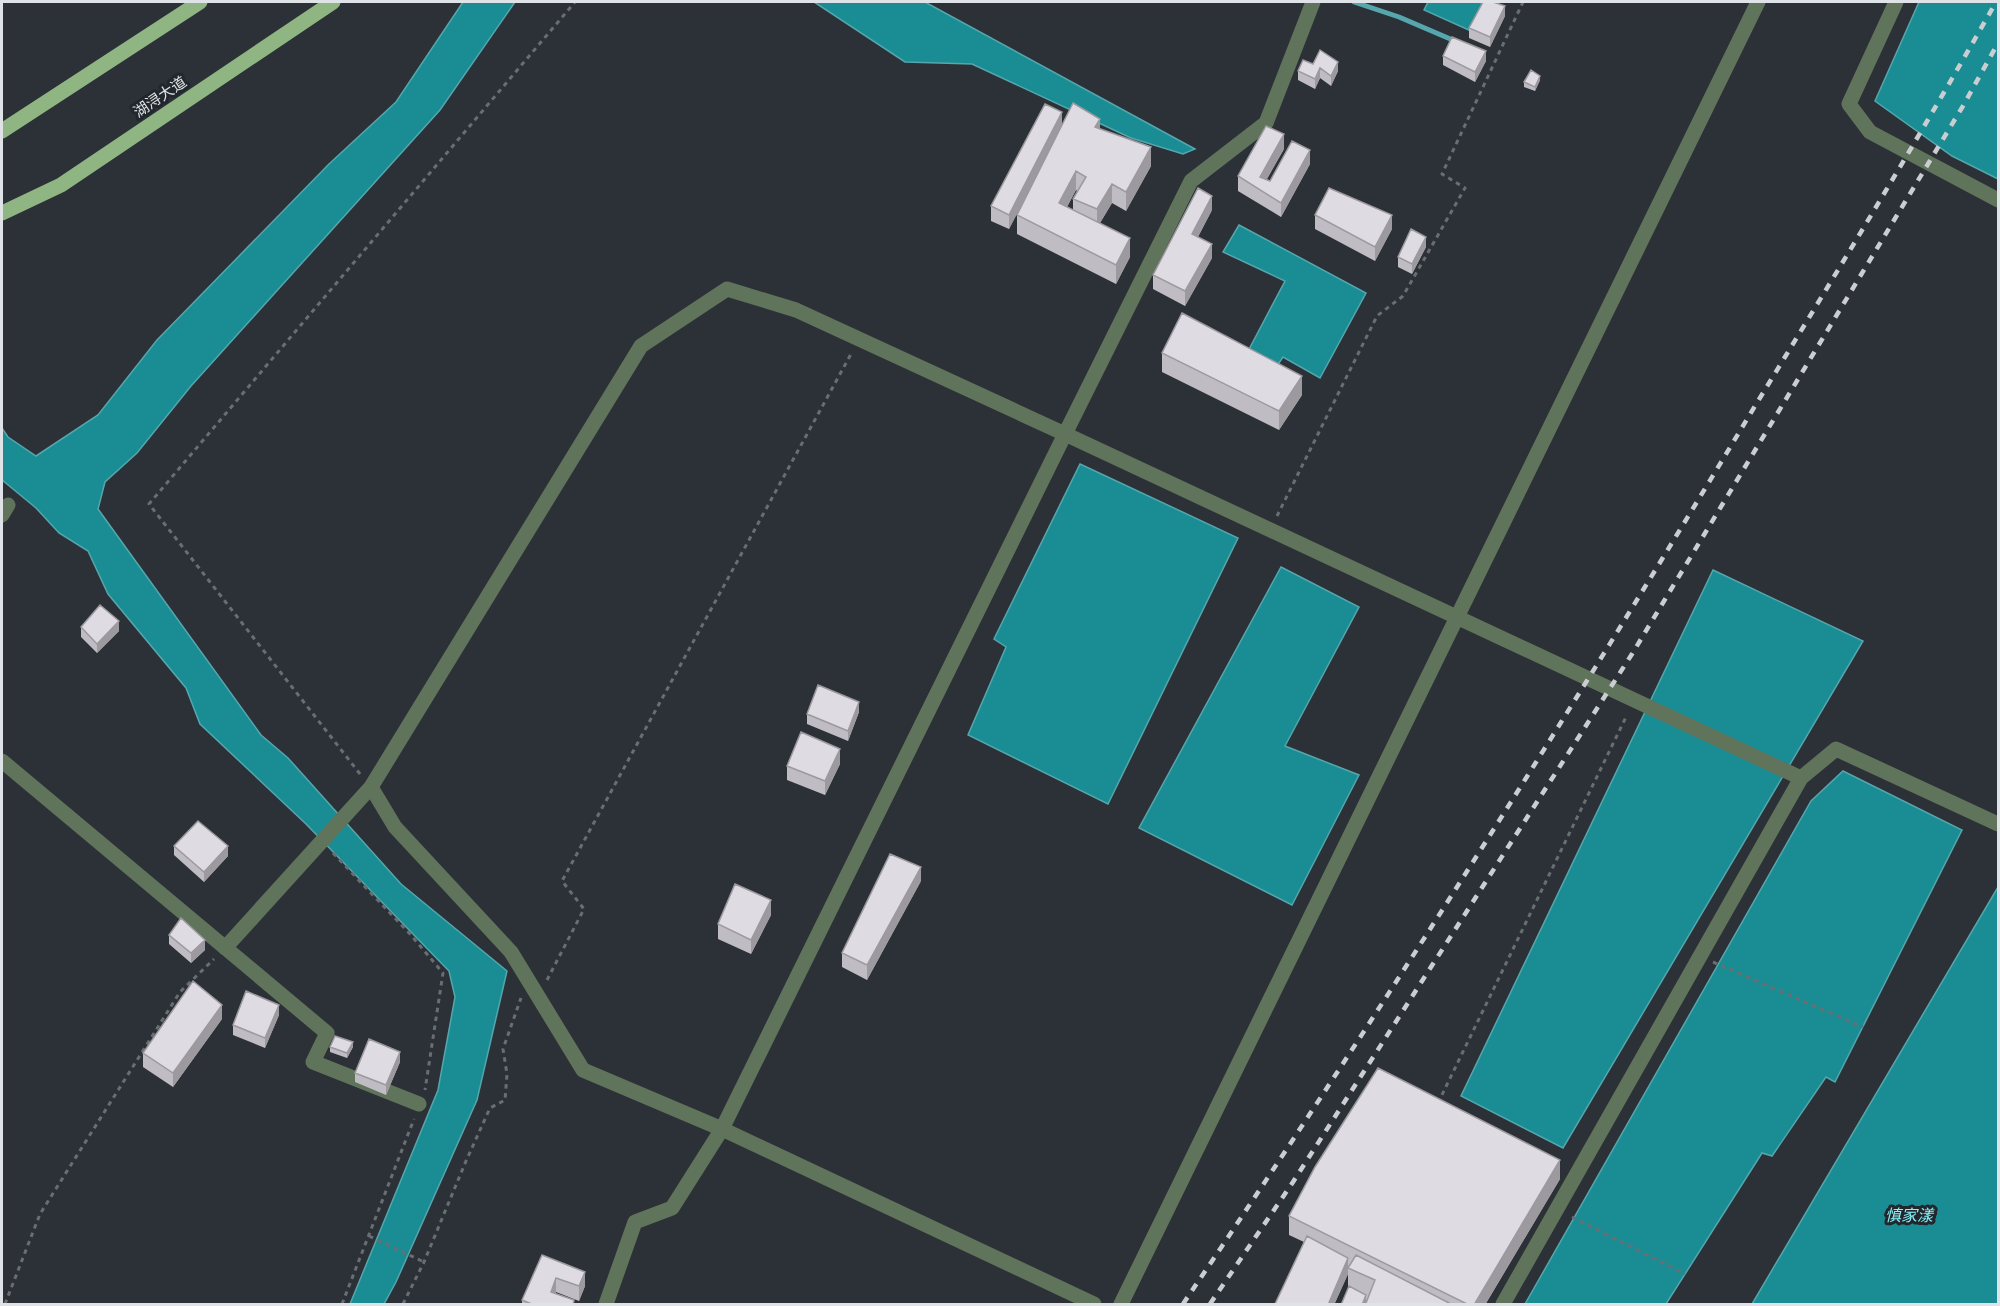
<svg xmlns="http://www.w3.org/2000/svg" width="2000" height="1306" viewBox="0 0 2000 1306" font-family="'DejaVu Sans','Noto Sans SC',sans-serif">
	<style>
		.water { fill: #1a8d94; stroke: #55a6ad; stroke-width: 1.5 }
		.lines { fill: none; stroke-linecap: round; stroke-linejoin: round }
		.stream { stroke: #55a6ad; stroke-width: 5 }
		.path { stroke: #696e72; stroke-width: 3; stroke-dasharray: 4.5 4.5; stroke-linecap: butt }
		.minor { stroke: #60735b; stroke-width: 15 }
		.major { stroke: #8fb583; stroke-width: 15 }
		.rail { stroke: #cacdd1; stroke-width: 4.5; stroke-dasharray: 8 8; stroke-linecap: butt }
		.wall { fill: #c0bcc3; fill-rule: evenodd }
		.shaded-wall { fill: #9c999f }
		.building { fill: #dfdbe3; stroke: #9c999f; stroke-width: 1.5 }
		.labels { text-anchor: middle; stroke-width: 6; stroke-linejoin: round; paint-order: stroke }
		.street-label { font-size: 15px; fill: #dfe2e6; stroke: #21272c }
		.water-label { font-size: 16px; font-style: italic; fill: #89f4fa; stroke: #21272c }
	</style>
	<rect width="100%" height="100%" fill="#2b3136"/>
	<path class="water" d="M463 2H515L440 110 191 386 137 453 105 482 98 509 261 735 288 758 401 884 507 971 477 1100 396 1282 384 1304H350L438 1090 455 997 449 971 306 824 200 724 186 688 108 594 88 551 59 533 36 508 2 480V428L8 437 36 456 98 415 157 340 329 164 396 102Z
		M814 2H925L1195 149 1183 154 1131 138 972 64 905 62Z
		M1428 2H1479L1486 5 1471 31 1424 10Z
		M1919 2H1998V179L1952 156 1875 101Z
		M1239 225 1366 293 1320 378 1283 357 1273 372 1246 355 1285 281 1223 252Z
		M1080 464 1238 538 1108 804 968 735 1006 647 994 639Z
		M1281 567 1359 607 1285 746 1359 775 1292 905 1139 828Z
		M1713 570 1863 641 1563 1148 1461 1096Z
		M1843 771 1962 830 1835 1082 1826 1077 1772 1156 1762 1153 1666 1304H1525L1811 801Z
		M1998 887V1304H1752Z"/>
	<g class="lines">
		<path class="stream" d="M1354 2 1399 17 1455 41"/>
		<path class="path" d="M1277 516 1377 316 1403 296 1465 188 1442 174 1523 2
			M360 774 149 504 575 2
			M333 853 410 934 443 973 425 1090
			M1713 962 1863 1027
			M547 980 584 909 562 881 851 354
			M1438 1103 1627 715
			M1572 1217 1685 1274
			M369 1236 424 1262
			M5 1304 40 1214 180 992 214 959
			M342 1304 414 1119
			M403 1304 424 1262 466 1161 490 1108 505 1100 507 1074 503 1049 521 998"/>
		<path class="minor" d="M1896 2 1849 104 1870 132 1998 200
			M2 515 8 505
			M2 761 327 1033 313 1062 419 1104
			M371 787 395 827 511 952 583 1070 722 1129 1065 434 1801 778 1836 749 1998 824
			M225 948 371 787 641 346 727 289 796 310 1065 434 1191 181 1266 123 1313 2
			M606 1304 635 1222 672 1208 722 1129 1094 1304
			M1121 1304 1758 2
			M1503 1304 1801 778"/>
		<path class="major" d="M2 131 200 2
			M2 213 61 185 333 2"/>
		<path class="rail" d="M1183 1304C1382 1010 1572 710 1755 406 1837 272 1919 138 1996 2
			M1210 1304 1293 1182 1632 654 1963 106 1998 43"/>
	</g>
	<path class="wall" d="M1505 16 1490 47 1469 38V28Z
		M1443 56 1486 61 1475 82 1443 65Z
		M1313 64 1338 71 1331 86 1320 78 1315 89 1298 80V71Z
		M1540 80 1535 91 1524 87V82Z
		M1062 126 1100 129 1151 166 1126 211 1112 203 1100 223 1130 257 1116 284 1017 234V215L1048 154 1009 229 991 221V206ZM1076 190 1077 191 1073 199V210L1067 207Z
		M1284 149 1266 180 1270 181 1310 164 1281 217 1238 191V176Z
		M1212 210 1198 237 1212 258 1185 306 1153 289V275Z
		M1315 215 1392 229 1375 261 1315 229Z
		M1426 247 1412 274 1398 267V257Z
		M1162 353 1302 395 1279 430 1162 372Z
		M81 627 119 631 97 653 81 637Z
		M859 712 848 741 807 724V714Z
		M840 764 825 795 787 780V766Z
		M174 846 228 856 204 882 174 855Z
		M921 881 867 980 842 967V953Z
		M771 915 751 954 718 939V924Z
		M169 935 205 950 191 963 169 944Z
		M279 1015 265 1048 233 1035V1025Z
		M222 1019 173 1087 143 1067V1053Z
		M330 1047H353L347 1058 330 1052Z
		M400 1062 386 1095 355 1082V1073Z
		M1560 1179 1485 1305H1341L1349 1287H1348V1274L1334 1305H1275L1304 1242 1289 1235V1216Z
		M542 1255 585 1286 579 1301 556 1292V1294L574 1305H522V1300Z"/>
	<path class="shaded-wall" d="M1505 6V16L1490 47V37Z
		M1486 51V61L1475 82V72Z
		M1338 62V71L1331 86V76Z
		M1320 68V78L1315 89V79Z
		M1540 76V80L1535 91V87Z
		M1062 112V127L1009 229V215Z
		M1100 119V138L1095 127Z
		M1284 134V149L1261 190 1260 177Z
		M1151 147V166L1126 211V192Z
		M1310 150V164L1281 217V203Z
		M1076 171V190L1059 222V203Z
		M1112 184V203L1097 228V209Z
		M1212 196V210L1192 248V234Z
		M1392 215V229L1375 261V247Z
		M1426 237V247L1412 274V264Z
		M1130 238V257L1116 284V265Z
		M1212 244V258L1185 306V291Z
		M1302 376V395L1279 430V411Z
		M119 621V631L97 653V644Z
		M859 702V712L848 741V731Z
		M840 749V764L825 795V781Z
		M228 846V856L204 882V872Z
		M921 867V881L867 980V965Z
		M771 900V915L751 954V940Z
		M205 940V950L191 963V953Z
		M222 1005V1019L173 1087V1073Z
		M279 1005V1015L265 1048V1038Z
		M353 1042V1047L347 1058V1053Z
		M400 1052V1062L386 1095V1085Z
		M1560 1160V1179L1485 1305H1474Z
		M1348 1258V1274L1334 1305H1328Z
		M585 1272V1286L579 1301V1286Z
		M556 1278V1292L552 1305 551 1292Z
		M1366 1295V1304L1362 1305Z"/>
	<path class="building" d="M1483 2H1493L1505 6 1490 37 1469 28Z
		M1452 37 1486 51 1475 72 1443 56Z
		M1320 50 1338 62 1331 76 1320 68 1315 79 1298 71 1303 60 1313 64Z
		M1531 70 1540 76 1535 87 1524 82Z
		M1073 103 1100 119 1095 127 1151 147 1126 192 1112 184 1097 209 1073 199 1086 177 1076 171 1059 203 1130 238 1116 265 1017 215Z
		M1045 104 1062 112 1009 215 991 206Z
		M1266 126 1284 134 1260 177 1270 181 1292 141 1310 150 1281 203 1238 176Z
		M1198 188 1212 196 1192 234 1212 244 1185 291 1153 275Z
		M1329 188 1392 215 1375 247 1315 215Z
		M1411 229 1426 237 1412 264 1398 257Z
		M1182 313 1302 376 1279 411 1162 353Z
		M100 605 119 621 97 644 81 627Z
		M818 685 859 702 848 731 807 714Z
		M801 732 840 749 825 781 787 766Z
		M198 821 228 846 204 872 174 846Z
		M890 854 921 867 867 965 842 953Z
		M735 884 771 900 751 940 718 924Z
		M181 918 205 940 191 953 169 935Z
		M193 981 222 1005 173 1073 143 1053Z
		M246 991 279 1005 265 1038 233 1025Z
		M335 1036 353 1042 347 1053 330 1047Z
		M369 1039 400 1052 386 1085 355 1073Z
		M1378 1068 1560 1160 1474 1305H1469L1289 1216 1315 1167Z
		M1307 1236 1348 1258 1328 1305H1276L1275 1304Z
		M542 1255 585 1272 579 1286 556 1278 551 1292 574 1300 573 1305H534L522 1300Z
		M1356 1255 1453 1305H1369L1366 1303 1375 1280 1348 1268Z
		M1349 1286 1366 1295 1362 1305H1341Z"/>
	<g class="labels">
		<g class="street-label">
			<text transform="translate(160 97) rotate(-34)" y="5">湖浔大道</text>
		</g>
		<g class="water-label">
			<text x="1909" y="1221">慎家漾</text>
		</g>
	</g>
	<rect width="2000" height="1306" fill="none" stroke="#dfe2e6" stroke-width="6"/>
</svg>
